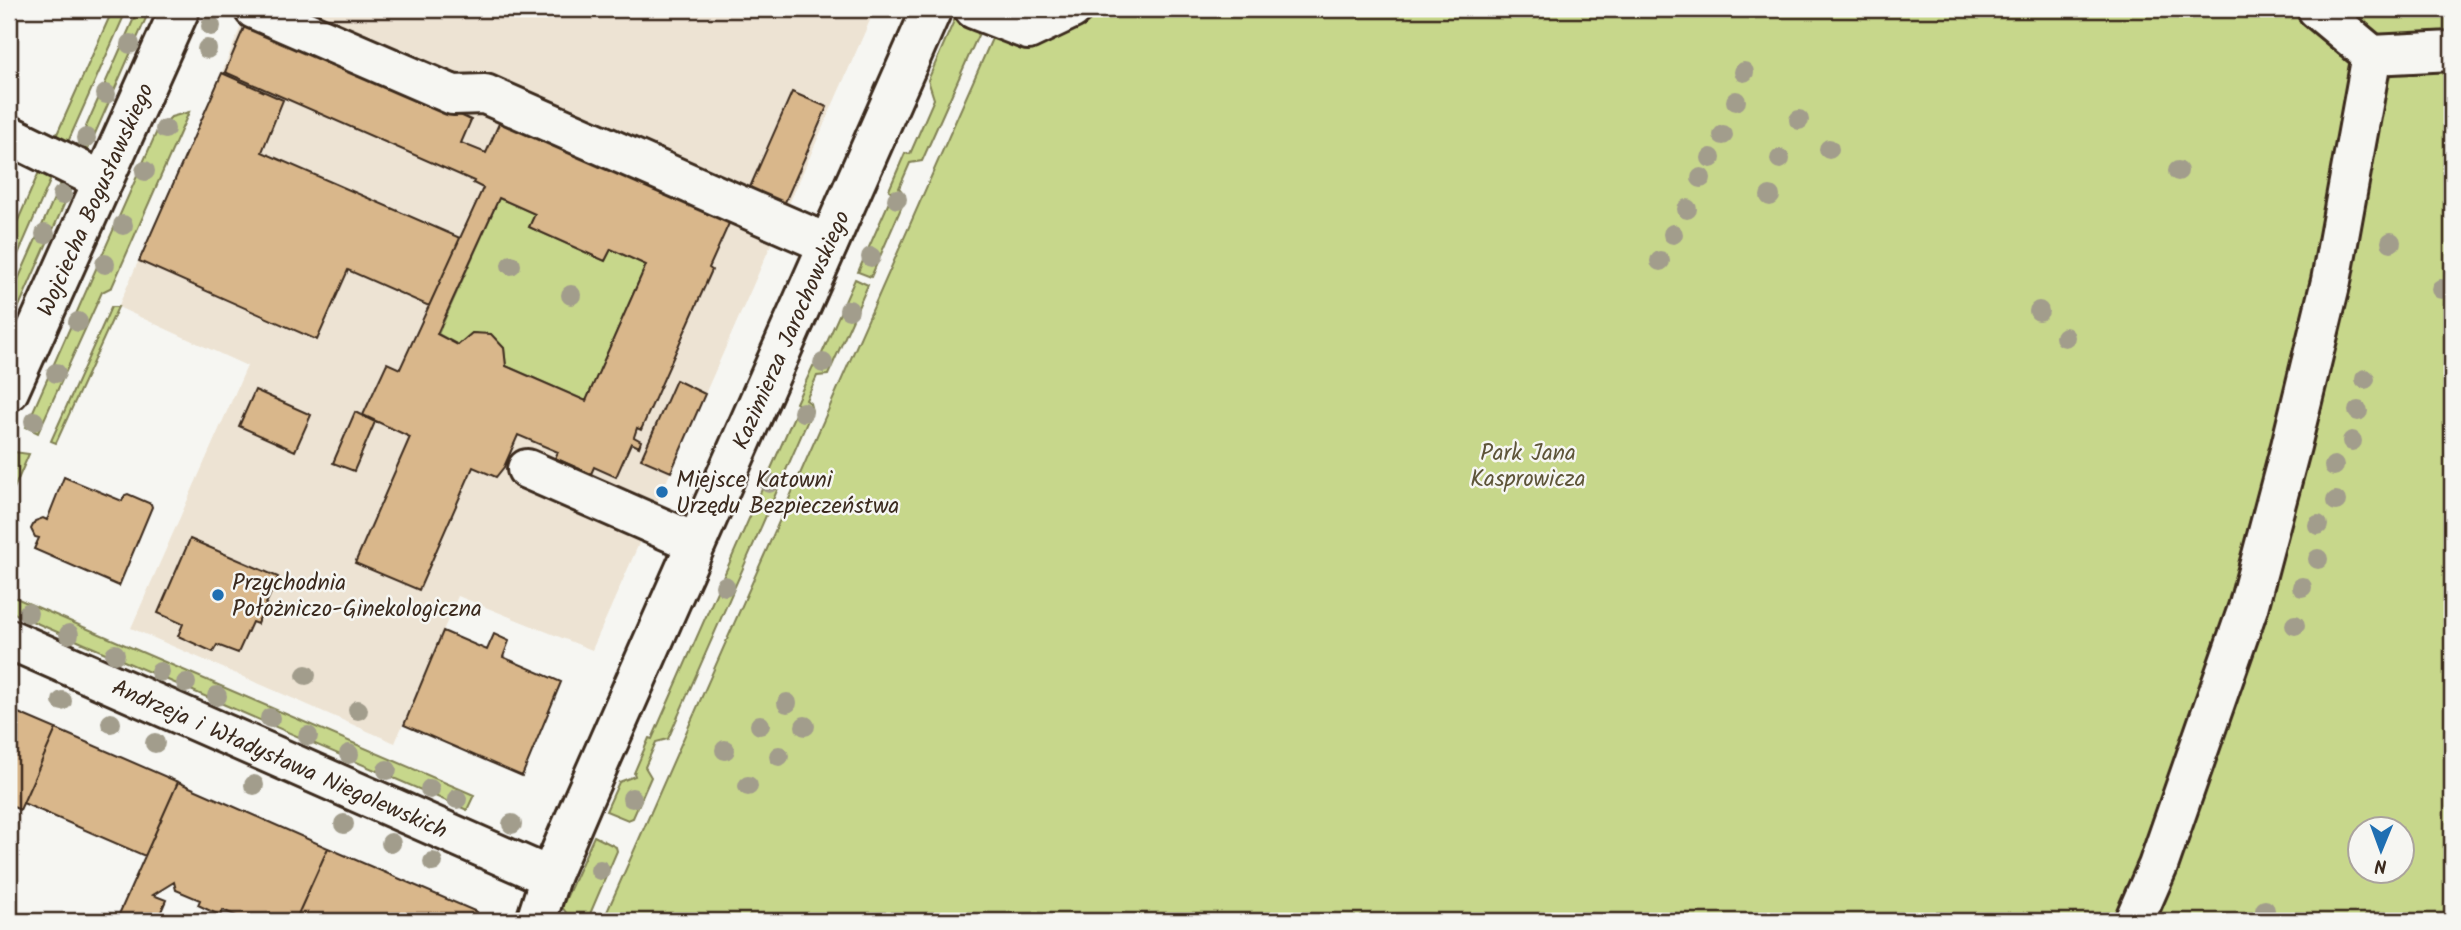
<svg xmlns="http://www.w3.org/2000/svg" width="2461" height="930" viewBox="0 0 2461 930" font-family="Kalam,sans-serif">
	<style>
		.built { fill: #ede3d3 }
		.green { fill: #c7d78b; stroke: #818054; stroke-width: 2; fill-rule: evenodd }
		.building { fill: #d9b78b; stroke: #3b2a1e; stroke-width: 2; fill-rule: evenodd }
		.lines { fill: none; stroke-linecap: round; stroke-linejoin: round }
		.minor-casing { stroke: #3b2a1e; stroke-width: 44 }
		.minor { stroke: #f6f6f2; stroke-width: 38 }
		.tree { fill: #a29d8c }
		.poi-dot { fill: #1f6fb2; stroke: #f6f6f2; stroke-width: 2.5 }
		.labels { text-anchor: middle; stroke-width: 5; stroke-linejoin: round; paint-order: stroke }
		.street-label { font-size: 23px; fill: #3b2a1e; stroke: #f6f6f2 }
		.park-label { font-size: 23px; fill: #5e5539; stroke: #f6f6f2 }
		.poi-label { font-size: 23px; fill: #3b2a1e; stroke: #f6f6f2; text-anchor: start }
	</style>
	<rect width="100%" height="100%" fill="#f6f6f2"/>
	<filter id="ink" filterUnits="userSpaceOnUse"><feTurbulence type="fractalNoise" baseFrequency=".0143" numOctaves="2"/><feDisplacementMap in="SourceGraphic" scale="14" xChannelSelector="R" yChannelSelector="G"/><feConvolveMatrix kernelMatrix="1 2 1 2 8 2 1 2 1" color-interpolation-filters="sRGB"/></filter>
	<g filter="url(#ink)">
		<path class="built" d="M248 9H875L592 650 458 596 395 743 131 628 247 366 118 307 220 77Z"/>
		<path class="green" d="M113 9H127L64 151 53 143Z
			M138 9H150L83 161 73 156Z
			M1005 9H2452V921H603ZM2360 828H2402V870H2360Z
			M956 16 975 25 979 33 922 161 910 163 899 188 905 195V199L871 277 858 272 893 193 889 190 905 153 910 154 934 99 928 80Z
			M189 112 112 287 102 292 38 433 26 427 157 131 171 117Z
			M42 165 54 172 9 275V241Z
			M63 178 74 182 9 329V300Z
			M499 198 535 214 529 227 605 261 611 249 646 265 586 401 506 366 504 348 491 335 472 333 458 345 438 334Z
			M855 279 868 285 828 375 817 376 806 400 810 403 812 411 668 739 656 742 645 767 651 777 633 818 628 820 606 811 619 782 635 776 634 773 649 738 652 739 799 405 796 403 813 366 816 367Z
			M111 307H118L56 443 51 441Z
			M14 452 29 454 9 500V464Z
			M9 595 474 795 467 810 18 615 9 610Z
			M594 836 616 847 617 851 587 921H572L562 907Z"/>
		<path class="building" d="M248 18 471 120 461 143 486 153 501 119 554 141 553 145 565 151 566 146 572 149 571 153 583 159 584 154 590 157 589 161 601 167 603 162 614 167 612 171 620 175 621 170 627 173 626 177 638 183 640 178 646 181 644 186 656 190 658 187 731 219 709 268 712 270 641 430 637 428 634 437 641 441 639 447 631 443 616 477 594 467 591 474 555 458 558 452 518 435 504 467 496 477 473 467 419 590 355 563 410 437 363 415 387 363 400 369 483 188 473 183 474 181 225 72ZM499 198 535 214 529 227 605 261 611 249 646 265 586 401 506 366 504 348 491 334 472 333 458 345 437 334Z
			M222 73 283 100 262 152 460 238 429 306 348 270 317 340 139 261Z
			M792 92 827 107 782 209 747 194Z
			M676 380 705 394 671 472 641 459Z
			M255 390 311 415 295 451 239 426Z
			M355 412 375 422 354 471 333 463Z
			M64 477 122 501 125 495 128 494 151 504 152 507 119 586 34 549 39 538 35 537 31 529 35 521 43 518 47 520Z
			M190 539 278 577 257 624 252 622 238 653 217 645 213 652 178 636 183 624 158 613Z
			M443 631 487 650 494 634 509 641 503 657 561 682 522 776 404 725Z
			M9 709 56 729 20 810 9 805Z
			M56 729 178 782 145 856 23 803Z
			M178 782 328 848 295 921H248L223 910 221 916 198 905 200 900 176 890 174 882 153 895 166 900 157 921H116Z
			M328 848 477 912 473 921H295Z"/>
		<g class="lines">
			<defs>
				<g id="minor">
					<path d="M254 9 453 95 485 94 828 244"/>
					<path d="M974 9 1028 30 1072 9"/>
					<path d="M2317 9 2372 55 2452 51"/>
					<path d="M9 135 103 181"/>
					<path id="s1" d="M9 391 180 9"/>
					<path d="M527 469 696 543"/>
					<path id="s2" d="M9 639 550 877"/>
					<path id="s3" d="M536 921 550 877 583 800 932 9"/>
					<path d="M2134 921 2158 866 2248 608 2291 446 2331 281 2372 55"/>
				</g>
			</defs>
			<use href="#minor" class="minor-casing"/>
			<use href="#minor" class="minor"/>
		</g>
		<g class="tree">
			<circle cx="211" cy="26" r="10"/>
			<circle cx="130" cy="44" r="10"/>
			<circle cx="207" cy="49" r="10"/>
			<circle cx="1744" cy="72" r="10"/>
			<circle cx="106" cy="94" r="10"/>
			<circle cx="1736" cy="101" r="10"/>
			<circle cx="1799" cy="120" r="10"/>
			<circle cx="165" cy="129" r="10"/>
			<circle cx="1723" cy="135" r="10"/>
			<circle cx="86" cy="138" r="10"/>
			<circle cx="1829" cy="149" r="10"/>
			<circle cx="1711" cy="158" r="10"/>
			<circle cx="1780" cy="159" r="10"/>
			<circle cx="145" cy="171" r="10"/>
			<circle cx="2178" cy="171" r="10"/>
			<circle cx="1701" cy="178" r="10"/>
			<circle cx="62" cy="195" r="10"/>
			<circle cx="1770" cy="196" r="10"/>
			<circle cx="897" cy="199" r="10"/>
			<circle cx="1687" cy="209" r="10"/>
			<circle cx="123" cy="225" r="10"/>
			<circle cx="45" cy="234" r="10"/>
			<circle cx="1673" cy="234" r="10"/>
			<circle cx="2391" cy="242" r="10"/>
			<circle cx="871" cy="257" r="10"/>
			<circle cx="1660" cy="261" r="10"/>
			<circle cx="105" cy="264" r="10"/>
			<circle cx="511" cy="265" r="10"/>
			<circle cx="2441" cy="289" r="10"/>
			<circle cx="571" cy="295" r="10"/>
			<circle cx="849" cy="310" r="10"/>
			<circle cx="2039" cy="311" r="10"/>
			<circle cx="78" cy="322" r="10"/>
			<circle cx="2065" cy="337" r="10"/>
			<circle cx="823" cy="363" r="10"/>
			<circle cx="56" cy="373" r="10"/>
			<circle cx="2365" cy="379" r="10"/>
			<circle cx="2358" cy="411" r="10"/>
			<circle cx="803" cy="412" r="10"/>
			<circle cx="34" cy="421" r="10"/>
			<circle cx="2352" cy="441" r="10"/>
			<circle cx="2334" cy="466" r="10"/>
			<circle cx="769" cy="483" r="10"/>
			<circle cx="2336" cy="501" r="10"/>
			<circle cx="2318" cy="525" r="10"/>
			<circle cx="2318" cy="559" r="10"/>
			<circle cx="725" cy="586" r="10"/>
			<circle cx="2302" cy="587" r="10"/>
			<circle cx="28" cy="613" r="10"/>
			<circle cx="2295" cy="625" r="10"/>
			<circle cx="69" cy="634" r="10"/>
			<circle cx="115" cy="654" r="10"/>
			<circle cx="160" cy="672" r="10"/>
			<circle cx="306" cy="675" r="10"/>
			<circle cx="186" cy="683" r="10"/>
			<circle cx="217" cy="696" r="10"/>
			<circle cx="62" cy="701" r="10"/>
			<circle cx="787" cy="703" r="10"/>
			<circle cx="358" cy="710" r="10"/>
			<circle cx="270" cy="718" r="10"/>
			<circle cx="111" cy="723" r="10"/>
			<circle cx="760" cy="725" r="10"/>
			<circle cx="805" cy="726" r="10"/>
			<circle cx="308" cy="736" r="10"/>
			<circle cx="155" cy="743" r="10"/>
			<circle cx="725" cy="750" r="10"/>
			<circle cx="349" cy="754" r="10"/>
			<circle cx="779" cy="756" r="10"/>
			<circle cx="387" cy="770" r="10"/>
			<circle cx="254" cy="785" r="10"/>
			<circle cx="748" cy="786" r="10"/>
			<circle cx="430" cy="789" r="10"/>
			<circle cx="632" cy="798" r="10"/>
			<circle cx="457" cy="799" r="10"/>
			<circle cx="344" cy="824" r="10"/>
			<circle cx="512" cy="824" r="10"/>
			<circle cx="391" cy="843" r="10"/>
			<circle cx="433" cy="862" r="10"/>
			<circle cx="600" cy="870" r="10"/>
			<circle cx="2265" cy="910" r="10"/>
		</g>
	</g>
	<g class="poi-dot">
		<circle cx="662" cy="492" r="7"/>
		<circle cx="218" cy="595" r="7"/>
	</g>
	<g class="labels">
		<g class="street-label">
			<text dy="8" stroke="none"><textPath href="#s1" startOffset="210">Wojciecha Bogusławskiego</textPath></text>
			<text dy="8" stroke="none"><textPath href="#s3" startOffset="644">Kazimierza Jarochowskiego</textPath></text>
			<text dy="8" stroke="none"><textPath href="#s2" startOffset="296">Andrzeja i Władysława Niegolewskich</textPath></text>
		</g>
		<g class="park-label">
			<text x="1528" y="460">Park Jana<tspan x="1528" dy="26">Kasprowicza</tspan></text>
		</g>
		<g class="poi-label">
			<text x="676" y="487">Miejsce Katowni<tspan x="676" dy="26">Urzędu Bezpieczeństwa</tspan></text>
			<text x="232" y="590">Przychodnia<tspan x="232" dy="26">Położniczo-Ginekologiczna</tspan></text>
		</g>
	</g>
	<rect width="2461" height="930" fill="none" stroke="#f6f6f2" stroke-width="35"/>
	<rect x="18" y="18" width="2426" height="895" fill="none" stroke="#3b2a1e" stroke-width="2.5" filter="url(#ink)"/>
	<g transform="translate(2381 850) rotate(181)"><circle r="33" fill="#f6f6f2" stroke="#aba49d" stroke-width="2"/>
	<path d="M0-5L12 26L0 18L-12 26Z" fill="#1f6fb2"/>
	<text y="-10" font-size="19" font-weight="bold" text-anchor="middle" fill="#3b2a1e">N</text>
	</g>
</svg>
